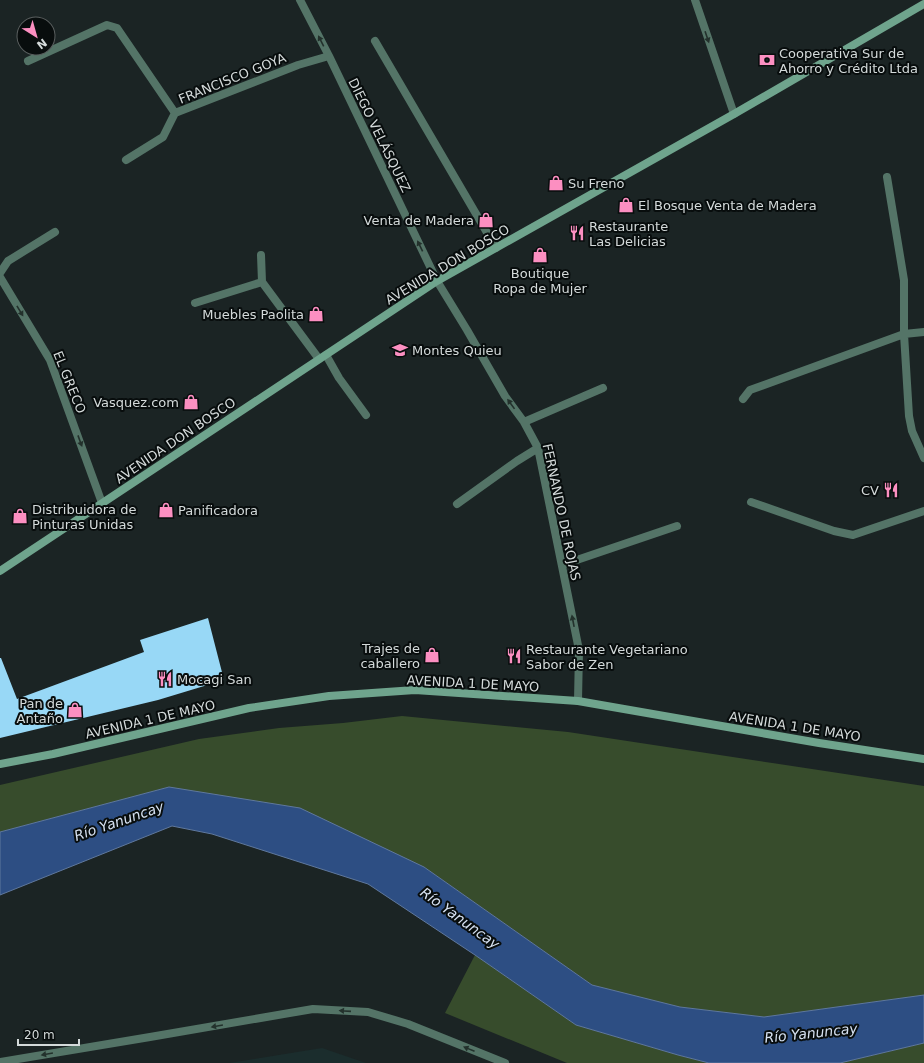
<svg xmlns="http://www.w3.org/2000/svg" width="924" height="1063" viewBox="0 0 924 1063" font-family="'DejaVu Sans',sans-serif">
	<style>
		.built { fill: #1b2d2d }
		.green { fill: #374c2c }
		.water { fill: #2d4e83; stroke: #5f789d }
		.building { fill: #98d8f6 }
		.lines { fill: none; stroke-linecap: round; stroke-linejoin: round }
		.minor { stroke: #547467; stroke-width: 8 }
		.tertiary { stroke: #547467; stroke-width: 8 }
		.secondary { stroke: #6fa48d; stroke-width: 8 }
		.oneway { fill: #23312c }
		.labels { text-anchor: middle; stroke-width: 4; stroke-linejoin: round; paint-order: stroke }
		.poi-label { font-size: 13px; fill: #d4dada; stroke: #080d0d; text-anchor: start }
		.street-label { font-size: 13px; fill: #d4dada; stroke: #080d0d }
		.water-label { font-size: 14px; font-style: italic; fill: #d6e1f1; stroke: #080d0d }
	</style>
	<rect width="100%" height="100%" fill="#1b2424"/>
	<path class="built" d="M322 1048 366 1063H229Z"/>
	<path class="green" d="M402 716 568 732 924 786V995L764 1017 680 1007 592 985 424 867 169 787 0 832V785L199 739 279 728 343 723Z
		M475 955 576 1025 678 1055 709 1063H567L445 1013Z
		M924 1043V1063H840Z"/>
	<path class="water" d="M169 787 300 808 424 867 592 985 680 1007 764 1017 924 995V1043L840 1063H709L678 1055 576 1025 475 955 368 884 212 834 172 826 0 895V832Z"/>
	<path class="building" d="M208 618 224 680 158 700 0 738V658H1L17 699 144 652 140 640Z"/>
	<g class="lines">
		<path class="minor" d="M300 0 329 56 437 281 467 330 505 396 524 422 538 448 579 650 578 701
			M695 0 734 114
			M375 41 496 248
			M28 61 107 25 117 28 175 113 298 65 329 56
			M126 160 163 137 175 113
			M887 177 904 280V334L909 416 912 431 924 458
			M261 255 262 282
			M0 273 8 261 55 232
			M0 277 50 360 102 503
			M195 303 262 282 319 359
			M326 355 339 378 366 415
			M743 399 750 390 904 334 924 332
			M524 422 603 388
			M751 502 834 531 853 535 924 511
			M457 504 517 461 538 448
			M562 565 677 526"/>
		<path class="tertiary" d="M0 1062 150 1037 313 1009 368 1012 408 1024 505 1063"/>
		<path class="secondary" d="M0 571 437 281 734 114 924 4
			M0 764 53 754 249 708 329 696 415 690 578 701 819 743 924 759"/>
	</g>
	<defs><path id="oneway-solid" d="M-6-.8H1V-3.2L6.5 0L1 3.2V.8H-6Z"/></defs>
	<g class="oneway">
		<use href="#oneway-solid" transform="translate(707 37) rotate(71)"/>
		<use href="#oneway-solid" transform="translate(321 41) rotate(-117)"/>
		<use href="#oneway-solid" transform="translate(420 246) rotate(-116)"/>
		<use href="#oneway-solid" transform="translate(20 311) rotate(59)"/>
		<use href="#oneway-solid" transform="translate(511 404) rotate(-126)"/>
		<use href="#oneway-solid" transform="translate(80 441) rotate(70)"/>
		<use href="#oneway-solid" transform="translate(573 621) rotate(-101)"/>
		<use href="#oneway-solid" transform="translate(345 1011) rotate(-176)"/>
		<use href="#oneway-solid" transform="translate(217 1026) rotate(170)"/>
		<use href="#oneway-solid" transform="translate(469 1049) rotate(-158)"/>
		<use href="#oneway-solid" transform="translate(47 1054) rotate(170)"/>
	</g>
	<defs>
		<symbol id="bank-bare" viewBox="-9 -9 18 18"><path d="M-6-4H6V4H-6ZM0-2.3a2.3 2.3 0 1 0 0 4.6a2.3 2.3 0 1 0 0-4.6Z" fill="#fc8fc1" stroke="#080d0d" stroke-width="2.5" paint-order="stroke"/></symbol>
		<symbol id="shop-bare" viewBox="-9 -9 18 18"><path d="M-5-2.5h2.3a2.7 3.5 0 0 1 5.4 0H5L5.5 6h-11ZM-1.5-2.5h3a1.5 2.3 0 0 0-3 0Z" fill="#fc8fc1" stroke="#080d0d" stroke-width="2.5" paint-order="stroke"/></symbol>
		<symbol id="restaurant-bare" viewBox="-9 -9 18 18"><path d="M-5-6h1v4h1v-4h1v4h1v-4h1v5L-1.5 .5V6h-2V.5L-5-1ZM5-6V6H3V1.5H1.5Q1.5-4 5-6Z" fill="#fc8fc1" stroke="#080d0d" stroke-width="2.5" paint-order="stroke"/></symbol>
		<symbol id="school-bare" viewBox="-9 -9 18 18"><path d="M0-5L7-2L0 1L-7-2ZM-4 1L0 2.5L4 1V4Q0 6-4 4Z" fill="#fc8fc1" stroke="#080d0d" stroke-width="2.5" paint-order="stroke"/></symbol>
	</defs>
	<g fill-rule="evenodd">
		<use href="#bank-bare" x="756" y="49" width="22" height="22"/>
		<use href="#shop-bare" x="545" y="172" width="22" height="22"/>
		<use href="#shop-bare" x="615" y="194" width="22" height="22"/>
		<use href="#shop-bare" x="475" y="209" width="22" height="22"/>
		<use href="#restaurant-bare" x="566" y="222" width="22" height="22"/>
		<use href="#shop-bare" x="529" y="244" width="22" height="22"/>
		<use href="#shop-bare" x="305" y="303" width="22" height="22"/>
		<use href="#school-bare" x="389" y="339" width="22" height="22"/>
		<use href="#shop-bare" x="180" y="391" width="22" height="22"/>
		<use href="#restaurant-bare" x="880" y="479" width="22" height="22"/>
		<use href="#shop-bare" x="155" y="499" width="22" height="22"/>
		<use href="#shop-bare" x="9" y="505" width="22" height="22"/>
		<use href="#shop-bare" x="421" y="644" width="22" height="22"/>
		<use href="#restaurant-bare" x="503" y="645" width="22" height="22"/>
		<use href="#restaurant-bare" x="154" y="668" width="22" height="22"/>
		<use href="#shop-bare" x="64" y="699" width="22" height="22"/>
	</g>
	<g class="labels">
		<g class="poi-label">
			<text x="779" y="58">Cooperativa Sur de<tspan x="779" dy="15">Ahorro y Crédito Ltda</tspan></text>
			<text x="568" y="188">Su Freno</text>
			<text x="638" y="210">El Bosque Venta de Madera</text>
			<text x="474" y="225" text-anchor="end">Venta de Madera</text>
			<text x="589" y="231">Restaurante<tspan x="589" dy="15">Las Delicias</tspan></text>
			<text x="540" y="278" text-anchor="middle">Boutique<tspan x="540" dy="15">Ropa de Mujer</tspan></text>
			<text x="304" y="319" text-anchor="end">Muebles Paolita</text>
			<text x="412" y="355">Montes Quieu</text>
			<text x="179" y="407" text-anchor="end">Vasquez.com</text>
			<text x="879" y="495" text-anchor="end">CV</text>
			<text x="32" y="514">Distribuidora de<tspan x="32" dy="15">Pinturas Unidas</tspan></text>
			<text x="178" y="515">Panificadora</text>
			<text x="420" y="653" text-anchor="end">Trajes de<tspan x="420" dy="15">caballero</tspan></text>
			<text x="526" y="654">Restaurante Vegetariano<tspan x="526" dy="15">Sabor de Zen</tspan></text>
			<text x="177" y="684">Mocagi San</text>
			<text x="63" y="708" text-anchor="end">Pan de<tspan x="63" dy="15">Antaño</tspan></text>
		</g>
		<g class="street-label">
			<text transform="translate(232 78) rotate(-22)" y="5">FRANCISCO GOYA</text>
			<text transform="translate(380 135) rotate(64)" y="5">DIEGO VELÁSQUEZ</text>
			<text transform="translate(447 264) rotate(-31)" y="5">AVENIDA DON BOSCO</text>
			<text transform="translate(70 382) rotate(68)" y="5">EL GRECO</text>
			<text transform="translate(175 440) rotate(-34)" y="5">AVENIDA DON BOSCO</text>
			<text transform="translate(562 512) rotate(78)" y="5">FERNANDO DE ROJAS</text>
			<text transform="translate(473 683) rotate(3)" y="5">AVENIDA 1 DE MAYO</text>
			<text transform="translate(150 719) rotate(-13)" y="5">AVENIDA 1 DE MAYO</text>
			<text transform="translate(795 726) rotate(9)" y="5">AVENIDA 1 DE MAYO</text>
		</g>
		<g class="water-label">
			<text transform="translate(119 821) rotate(-19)" y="5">Río Yanuncay</text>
			<text transform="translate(460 918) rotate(36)" y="5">Río Yanuncay</text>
			<text transform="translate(811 1033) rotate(-6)" y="5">Río Yanuncay</text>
		</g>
	</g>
	<g transform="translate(36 36) rotate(143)"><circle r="19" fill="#080d0d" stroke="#5a5f5f"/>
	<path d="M0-3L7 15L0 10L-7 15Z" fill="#fc8fc1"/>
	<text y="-6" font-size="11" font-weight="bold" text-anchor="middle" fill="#d4dada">N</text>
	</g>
	<path d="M18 1039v6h61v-6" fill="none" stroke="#d4dada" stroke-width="2"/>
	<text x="24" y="1039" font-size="12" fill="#d4dada" stroke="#080d0d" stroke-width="3" paint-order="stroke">20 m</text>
</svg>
